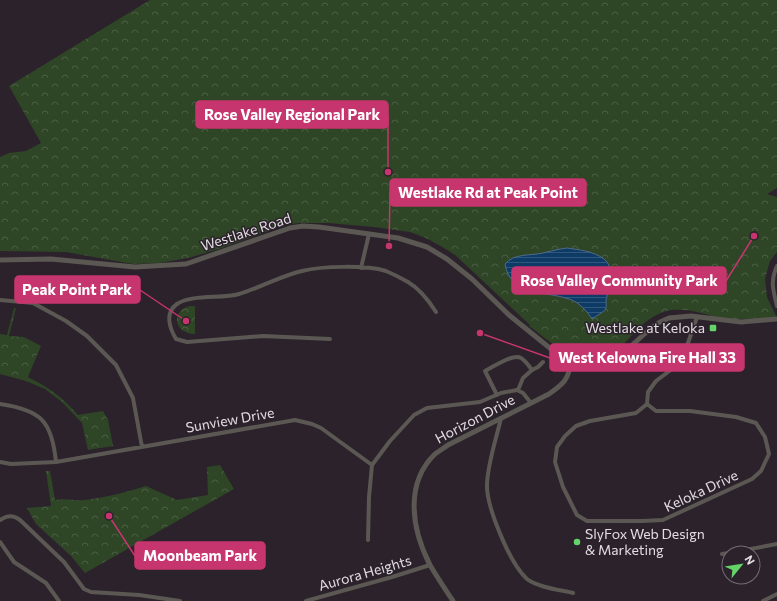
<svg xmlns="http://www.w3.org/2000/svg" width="777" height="601" viewBox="0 0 777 601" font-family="Commissioner,sans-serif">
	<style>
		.park { fill: url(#park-crowns) }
		.water { fill: url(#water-rules); stroke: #4e6b8b }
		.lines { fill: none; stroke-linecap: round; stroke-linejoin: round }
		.minor { stroke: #5b5853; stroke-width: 4 }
		.tertiary { stroke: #5b5853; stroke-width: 5 }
		.poi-dot { fill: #64d468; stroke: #2b222b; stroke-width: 1.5 }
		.labels { text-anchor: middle; stroke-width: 3; stroke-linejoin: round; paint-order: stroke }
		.street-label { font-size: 14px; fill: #e2dce2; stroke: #2b222b }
		.poi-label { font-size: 14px; fill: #e2dce2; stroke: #2b222b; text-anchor: end }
		.leader { fill: none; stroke: #c7356f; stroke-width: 1.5 }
		.callout-dot { fill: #c7356f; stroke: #2b222b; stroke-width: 1.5 }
		.callout { fill: #c7356f; stroke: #c7356f; stroke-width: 1.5 }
		.callout-label { font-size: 15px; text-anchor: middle; font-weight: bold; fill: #fff }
	</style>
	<defs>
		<pattern id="park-crowns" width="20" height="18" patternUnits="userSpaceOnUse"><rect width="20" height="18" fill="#2e4526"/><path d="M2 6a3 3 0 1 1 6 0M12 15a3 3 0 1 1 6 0" fill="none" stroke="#4c5f45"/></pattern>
		<pattern id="water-rules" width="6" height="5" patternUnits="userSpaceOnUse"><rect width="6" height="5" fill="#0e3b66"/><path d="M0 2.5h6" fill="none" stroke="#31577c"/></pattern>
	</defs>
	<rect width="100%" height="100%" fill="#2b222b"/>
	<path class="park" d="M150 0H777V188L767 194 777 197V252L770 261 765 279 767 297 777 318C758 318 738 320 718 318 713 317 707 314 701 313 691 310 681 309 671 310 655 313 643 323 633 334 627 340 622 347 615 352 582 374 554 344 529 326L530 325 455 255 444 248 426 238 410 232 374 227 328 223H298L279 226 266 232 219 249 188 258 159 263 133 264 66 252 0 251V157L9 153 26 151 41 143 9 86Z
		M190 306H195V334C174 334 170 311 190 306Z
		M14 308H16L9 336 24 337 41 346 28 377C51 389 61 396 78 415L103 411 108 420 113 446 88 450 82 423 62 402 45 389 26 381 0 374V334L7 335Z
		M220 465 234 489 85 573 71 556 36 524 27 508 51 506 46 471H50L55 500C65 498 74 501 84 500 105 498 126 492 146 486L177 500 208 495 207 467Z"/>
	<path class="water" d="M567 248C580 250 593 251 604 259 616 268 608 289 606 301 606 304 607 307 605 310 602 313 596 316 592 319 587 311 579 302 569 299 546 291 510 296 505 264 514 253 530 256 543 253 551 251 559 249 567 248Z"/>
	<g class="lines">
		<path class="minor" d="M777 266C770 281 773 290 777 306
			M361 268 369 234
			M0 300 33 303 66 321 87 336 116 365 133 398 142 447
			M330 339 263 336 187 342 176 339C170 329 164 313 177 304 192 294 222 299 239 294 260 288 280 276 302 271 322 266 366 265 386 271 393 274 401 278 408 282 420 289 429 301 436 312
			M518 390 523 378 532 370
			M497 395 485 371C493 367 513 353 521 358 525 360 529 366 532 370L538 367 543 362
			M0 404C41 410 52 421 56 462
			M647 404 656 411H690L736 417 756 423 765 437 769 454 761 471 752 479 663 520 642 521H587L577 515 563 487 555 462 557 447 565 436 576 426 590 421 636 413Z
			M647 404 648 392 656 381 676 366 688 343 697 317
			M501 418C496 440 488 462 487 484 486 506 510 564 527 579 537 587 560 590 573 593
			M0 462 11 464 56 462 295 420 312 424 321 428 372 465
			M0 520C8 515 13 515 20 520L64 562 84 589 91 592 139 595 180 601
			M368 540 369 497 372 465 390 441 414 415 427 408 480 402 501 393 517 390 523 393 531 403
			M0 542 14 562 46 583 59 601
			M729 553 777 544
			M722 554 729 553
			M306 601 392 577 430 565
			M763 601 777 594"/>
		<path class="tertiary" d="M0 260 51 259 135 267 186 264 290 228 303 226 319 227 398 238 427 247 447 259 472 279 509 315 551 349 570 362 584 367 603 365 620 356 651 328 660 322 669 318 691 316 741 322 777 319
			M453 601C445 589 437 577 430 565 412 530 404 484 435 454 439 451 444 448 448 445L549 394C562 385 570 379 570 362"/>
	</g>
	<g class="poi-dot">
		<rect x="709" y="324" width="8" height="8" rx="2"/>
		<circle cx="577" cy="542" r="4"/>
	</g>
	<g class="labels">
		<g class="street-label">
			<text transform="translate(246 232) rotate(-18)" y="5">Westlake Road</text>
			<text transform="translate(475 419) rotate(-28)" y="5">Horizon Drive</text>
			<text transform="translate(230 420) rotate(-10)" y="5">Sunview Drive</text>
			<text transform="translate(701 491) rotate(-25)" y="5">Keloka Drive</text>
			<text transform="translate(365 573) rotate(-16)" y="5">Aurora Heights</text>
		</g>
		<g class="poi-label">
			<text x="705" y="333">Westlake at Keloka</text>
			<text x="585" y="539" text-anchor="start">SlyFox Web Design<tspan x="585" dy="16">&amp; Marketing</tspan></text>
		</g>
	</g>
	<path class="leader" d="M388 172L388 115M389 246L390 193M754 236L726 281M186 321L140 290M480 333L550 358M109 516L135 556"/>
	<g class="callout-dot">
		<circle cx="388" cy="172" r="4"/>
		<circle cx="389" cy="246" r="4"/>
		<circle cx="754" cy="236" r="4"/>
		<circle cx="186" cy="321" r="4"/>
		<circle cx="480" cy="333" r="4"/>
		<circle cx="109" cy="516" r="4"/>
	</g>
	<g class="callout">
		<rect x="196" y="101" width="192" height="27" rx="4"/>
		<rect x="390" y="179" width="196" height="27" rx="4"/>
		<rect x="512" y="267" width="214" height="27" rx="4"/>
		<rect x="15" y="276" width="125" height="27" rx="4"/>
		<rect x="550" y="344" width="194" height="27" rx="4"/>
		<rect x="135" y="542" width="130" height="27" rx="4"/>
	</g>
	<g class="callout-label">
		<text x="292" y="120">Rose Valley Regional Park</text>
		<text x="488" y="198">Westlake Rd at Peak Point</text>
		<text x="619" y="286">Rose Valley Community Park</text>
		<text x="77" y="295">Peak Point Park</text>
		<text x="647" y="363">West Kelowna Fire Hall 33</text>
		<text x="200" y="561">Moonbeam Park</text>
	</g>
	<g transform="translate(741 565) rotate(60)"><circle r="19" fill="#2b222b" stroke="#746c74"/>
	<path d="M0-3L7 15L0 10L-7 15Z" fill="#64d468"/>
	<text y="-6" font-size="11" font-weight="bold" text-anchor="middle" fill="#e2dce2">N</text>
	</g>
</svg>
